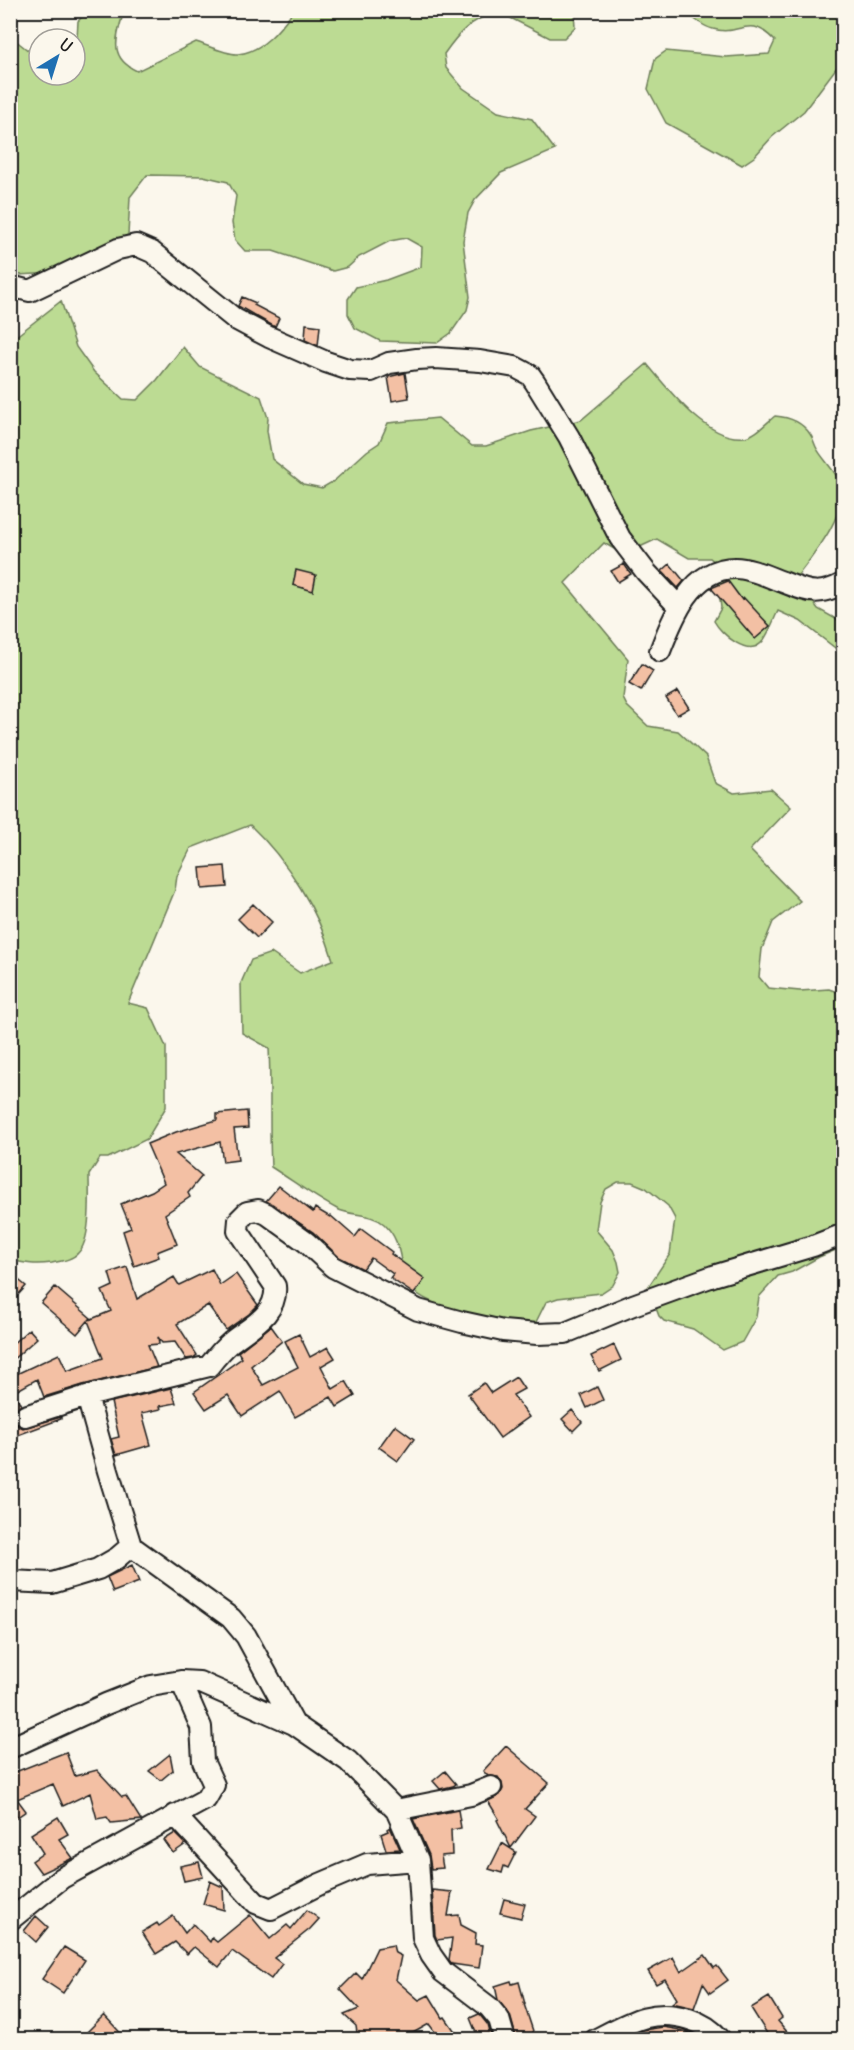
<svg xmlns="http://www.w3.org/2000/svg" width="854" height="2050" viewBox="0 0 854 2050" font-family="Delius,sans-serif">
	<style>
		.green { fill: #bcdb93; stroke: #6c7c58; stroke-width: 1.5 }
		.building { fill: #f3c0a4; stroke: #1c1c1c; stroke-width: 1.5 }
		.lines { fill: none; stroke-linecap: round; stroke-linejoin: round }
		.minor-casing { stroke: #1c1c1c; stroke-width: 24 }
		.minor { stroke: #fbf7ec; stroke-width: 20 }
	</style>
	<rect width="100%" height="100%" fill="#fbf7ec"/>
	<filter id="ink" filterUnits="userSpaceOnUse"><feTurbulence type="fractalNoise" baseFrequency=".0167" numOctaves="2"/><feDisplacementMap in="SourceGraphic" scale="12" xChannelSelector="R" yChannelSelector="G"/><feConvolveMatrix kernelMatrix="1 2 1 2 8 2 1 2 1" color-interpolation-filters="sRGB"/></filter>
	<g filter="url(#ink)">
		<path class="green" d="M574 10 575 27 564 38H550L497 11C470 21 460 31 444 54L446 68 463 88 498 112 532 119 555 150 501 173 475 200 468 213 463 241 470 297 467 310 451 333 437 343 380 341 355 328 348 314V299L356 287 386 280 421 267 422 247 406 238 390 241 359 257 348 267 333 271 273 251H245L235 240 232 223 236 196 228 182 203 176 147 175 130 197 128 235 93 249 55 273 17 275 11 274 10 36 39 59V75H75L78 21 88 11H124C117 36 107 57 137 71L196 42C206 45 228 55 238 54 262 52 280 29 293 11Z
			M685 11H843V59L804 111 772 137 754 157 742 165 666 123 648 89 655 59 666 51 726 57 769 54 775 41C748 12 741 37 713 29 704 27 691 17 685 11Z
			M61 301 76 347 94 372 123 399 137 400 157 380 183 347 200 367 261 397 268 418 267 431 272 459 303 484 322 488 334 481 367 451 379 443 388 423 438 418 472 446H486L531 431 581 420 647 364C667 388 708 442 744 437 755 436 766 423 775 416 788 417 802 422 810 434 813 438 814 443 816 447 821 458 838 473 841 485 847 516 813 555 796 578L818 609 843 623V654L800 621 778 611C773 621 769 633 763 641 749 659 721 634 714 621L721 608 716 563 710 558H689L657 539 642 546 628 557 604 543 565 583 628 659 623 698 627 706 648 726 678 731 706 757 715 783 734 793 771 789 791 807 750 850 800 901 773 922 762 949 759 977 768 988 800 991 829 989 843 994V1247L819 1257 792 1272 778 1276 759 1297 756 1317 742 1342 723 1350 693 1329 664 1321 659 1316 648 1287 670 1254 675 1219 668 1206 646 1188 632 1182H618L606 1189 600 1202 596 1230 613 1250 618 1262 620 1272 613 1285 601 1293 558 1298 546 1302 534 1326C506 1322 419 1310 407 1282 398 1261 403 1242 384 1224 371 1213 351 1216 337 1209 314 1197 293 1181 271 1167 269 1128 271 1088 269 1048L242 1033 241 983 251 960 271 953 300 973 333 960C318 910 288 861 250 825L191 848 177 876 175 890 128 1003 148 1008 166 1047V1107L147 1139 108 1158H100L89 1175C89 1193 92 1240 78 1253 72 1260 61 1261 52 1263 35 1265 27 1264 11 1260L10 341Z"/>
		<path class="building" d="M242 297 256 303 254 305 279 318 275 327 238 306Z
			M306 324 320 326 318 346 305 340Z
			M405 373 409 398 392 401 388 377Z
			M624 564 631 574 618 582 611 571Z
			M670 564 684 581 678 588 662 571Z
			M296 570 316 575 313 591 293 585Z
			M728 581 742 600 744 598 770 626 755 639 711 588Z
			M642 664 653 671 641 691 629 684Z
			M678 691 689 708 677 715 666 698Z
			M225 866 227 887 202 889 200 868Z
			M253 904 272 922 257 938 238 919Z
			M247 1111 248 1128 234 1129 238 1160 223 1162 220 1142 176 1154 202 1176 188 1193 190 1197 165 1214 177 1244 157 1252 159 1257 134 1266 123 1231 131 1228 121 1204 152 1191 164 1183 147 1144 176 1132 217 1120V1114Z
			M279 1186 313 1212 315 1208 330 1217 331 1216 355 1237 361 1229 392 1252 391 1254 425 1279 414 1294 390 1278 393 1274 371 1258 363 1269 339 1257 313 1232 266 1201Z
			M127 1267 137 1299 174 1277 179 1285 212 1269 220 1285 236 1274 258 1305 249 1314 226 1330 208 1305 177 1324 197 1355 193 1358 186 1359 175 1342 162 1343 158 1337 159 1344 148 1345 157 1367 83 1385 44 1397 37 1379 14 1392 21 1405 13 1413 14 1420 17 1425 23 1428 61 1417V1419L10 1438V1377L59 1354 67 1371 103 1358 88 1321 77 1334 41 1303 55 1287 91 1318 89 1320 111 1311 102 1291 113 1286 109 1273Z
			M10 1273 26 1286 10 1304Z
			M271 1326 282 1341 251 1366 263 1385 298 1367 285 1341 299 1334 310 1357 328 1347 335 1358 321 1366 333 1389 346 1381 355 1396 337 1407 331 1397 295 1417 280 1391 242 1416 228 1395 206 1409 194 1392 242 1358 238 1352Z
			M29 1329 37 1338 10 1362V1346Z
			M614 1345 621 1360 599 1371 591 1356Z
			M516 1377 524 1389 513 1395 529 1417 500 1438 468 1394 484 1383 491 1393Z
			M597 1387 603 1400 587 1408 581 1395Z
			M171 1388 176 1403 160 1406 161 1409 142 1413 151 1445 116 1455 111 1439 119 1437 111 1402Z
			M572 1410 582 1422 573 1431 562 1419Z
			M395 1425 414 1439 398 1461 379 1447Z
			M132 1565 139 1582 113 1592 107 1577Z
			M506 1746 549 1783 525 1809 535 1816 511 1848 497 1820 499 1819 488 1801 500 1795 503 1789 502 1783 498 1777 488 1776 483 1771Z
			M66 1752 75 1776 97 1770 122 1797 126 1796 141 1820 111 1823 107 1817 97 1819 90 1793 63 1806 53 1784 17 1799 26 1811 10 1822V1774Z
			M170 1754 173 1770 161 1780 149 1771Z
			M445 1771 456 1784 453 1786 440 1789 433 1781Z
			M458 1810 461 1828 451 1830 452 1855 441 1856 443 1868 431 1869 429 1855 413 1819Z
			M58 1817 68 1834 59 1839 73 1858 41 1873 32 1861 43 1853 31 1834Z
			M390 1827 400 1849 386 1850 381 1834 388 1831 387 1829Z
			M175 1833 186 1844 173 1853 164 1840Z
			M502 1843 516 1852 508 1868 504 1866 502 1873 489 1869Z
			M199 1862 203 1877 184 1881 180 1866Z
			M210 1881 223 1887 224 1910 203 1904Z
			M432 1890 452 1892 448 1916 459 1915 461 1925 476 1933 475 1944 482 1945 479 1968 452 1964 449 1960 452 1938 437 1940 435 1935Z
			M504 1899 525 1904 521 1918 500 1913Z
			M307 1910 319 1919 310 1929 274 1958 282 1964 271 1979 232 1951 219 1967 194 1947 187 1954 175 1942 156 1954 142 1932 157 1923 159 1926 173 1916 185 1933 193 1924 210 1942 212 1938 217 1942 250 1915 270 1939 287 1925 291 1929Z
			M36 1916 48 1927 36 1942 24 1931Z
			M393 1945 395 1953 401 1956 396 1980 419 2000 429 1995 443 2018 445 2017 461 2040H441L429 2024 413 2033 414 2040H358L356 2026 344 2015 359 2009 340 1989 356 1973 362 1979 377 1948Z
			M64 1947 85 1960 63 1993 42 1979Z
			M705 1955 714 1968 717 1966 728 1980 710 1993 703 1983 694 2008 672 2003 677 1999 665 1979 656 1984 648 1971 673 1957 681 1972Z
			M511 1981 512 1984 519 1982 525 2004H524L536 2040H517L510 2015 498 2000 495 1986Z
			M769 1997 782 2018 778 2021 794 2040H771L751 2008Z
			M479 2014 488 2025 492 2040H479L470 2018Z
			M104 2015 127 2040H79Z
			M663 2027 686 2031 703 2040H632L631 2035 644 2030Z"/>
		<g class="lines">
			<defs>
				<path id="minor" d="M10 286 30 291 118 249 136 245 152 252 235 319 269 337 326 362 350 370 371 371 389 363 417 359 436 358 480 361 515 367 530 375 535 382 569 437 620 538 646 572 679 607
					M660 651C673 617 692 568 735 568 750 568 769 577 783 582 809 592 818 597 844 583
					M87 1396 209 1366C216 1357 223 1349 231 1342 250 1327 278 1314 275 1286L238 1231 239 1220 247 1212 258 1210 267 1214 306 1242 333 1267 418 1310 462 1322 503 1331 537 1334 565 1333 633 1305 713 1276 813 1246 844 1234
					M25 1416 87 1396 108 1471 131 1546 231 1618 246 1636 294 1724 348 1761 396 1810 418 1860 423 1938 431 1955 443 1972 489 2007 499 2019 505 2040
					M10 1581 52 1583 98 1569 117 1558 131 1546
					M10 1748 106 1704 151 1686 181 1681 199 1682 294 1724
					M396 1810 471 1795 491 1787
					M175 1815 256 1903 271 1909 320 1884 367 1864 418 1860
					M10 1920 62 1878 206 1799 214 1785 203 1761 201 1727 181 1681
					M595 2040C628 2023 652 2007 689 2019 702 2023 712 2030 721 2040"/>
			</defs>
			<use href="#minor" class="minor-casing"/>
			<use href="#minor" class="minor"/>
		</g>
	</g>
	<rect width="854" height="2050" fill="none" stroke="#fbf7ec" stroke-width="36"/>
	<rect x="18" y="18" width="818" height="2014" fill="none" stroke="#1c1c1c" stroke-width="2" filter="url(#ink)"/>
	<g transform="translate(57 57) rotate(38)"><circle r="28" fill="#fbf7ec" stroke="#a29f99" stroke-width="1.5"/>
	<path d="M0-4.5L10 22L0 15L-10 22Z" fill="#1f6fb2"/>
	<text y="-9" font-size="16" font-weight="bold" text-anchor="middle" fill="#1c1c1c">U</text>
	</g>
</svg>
